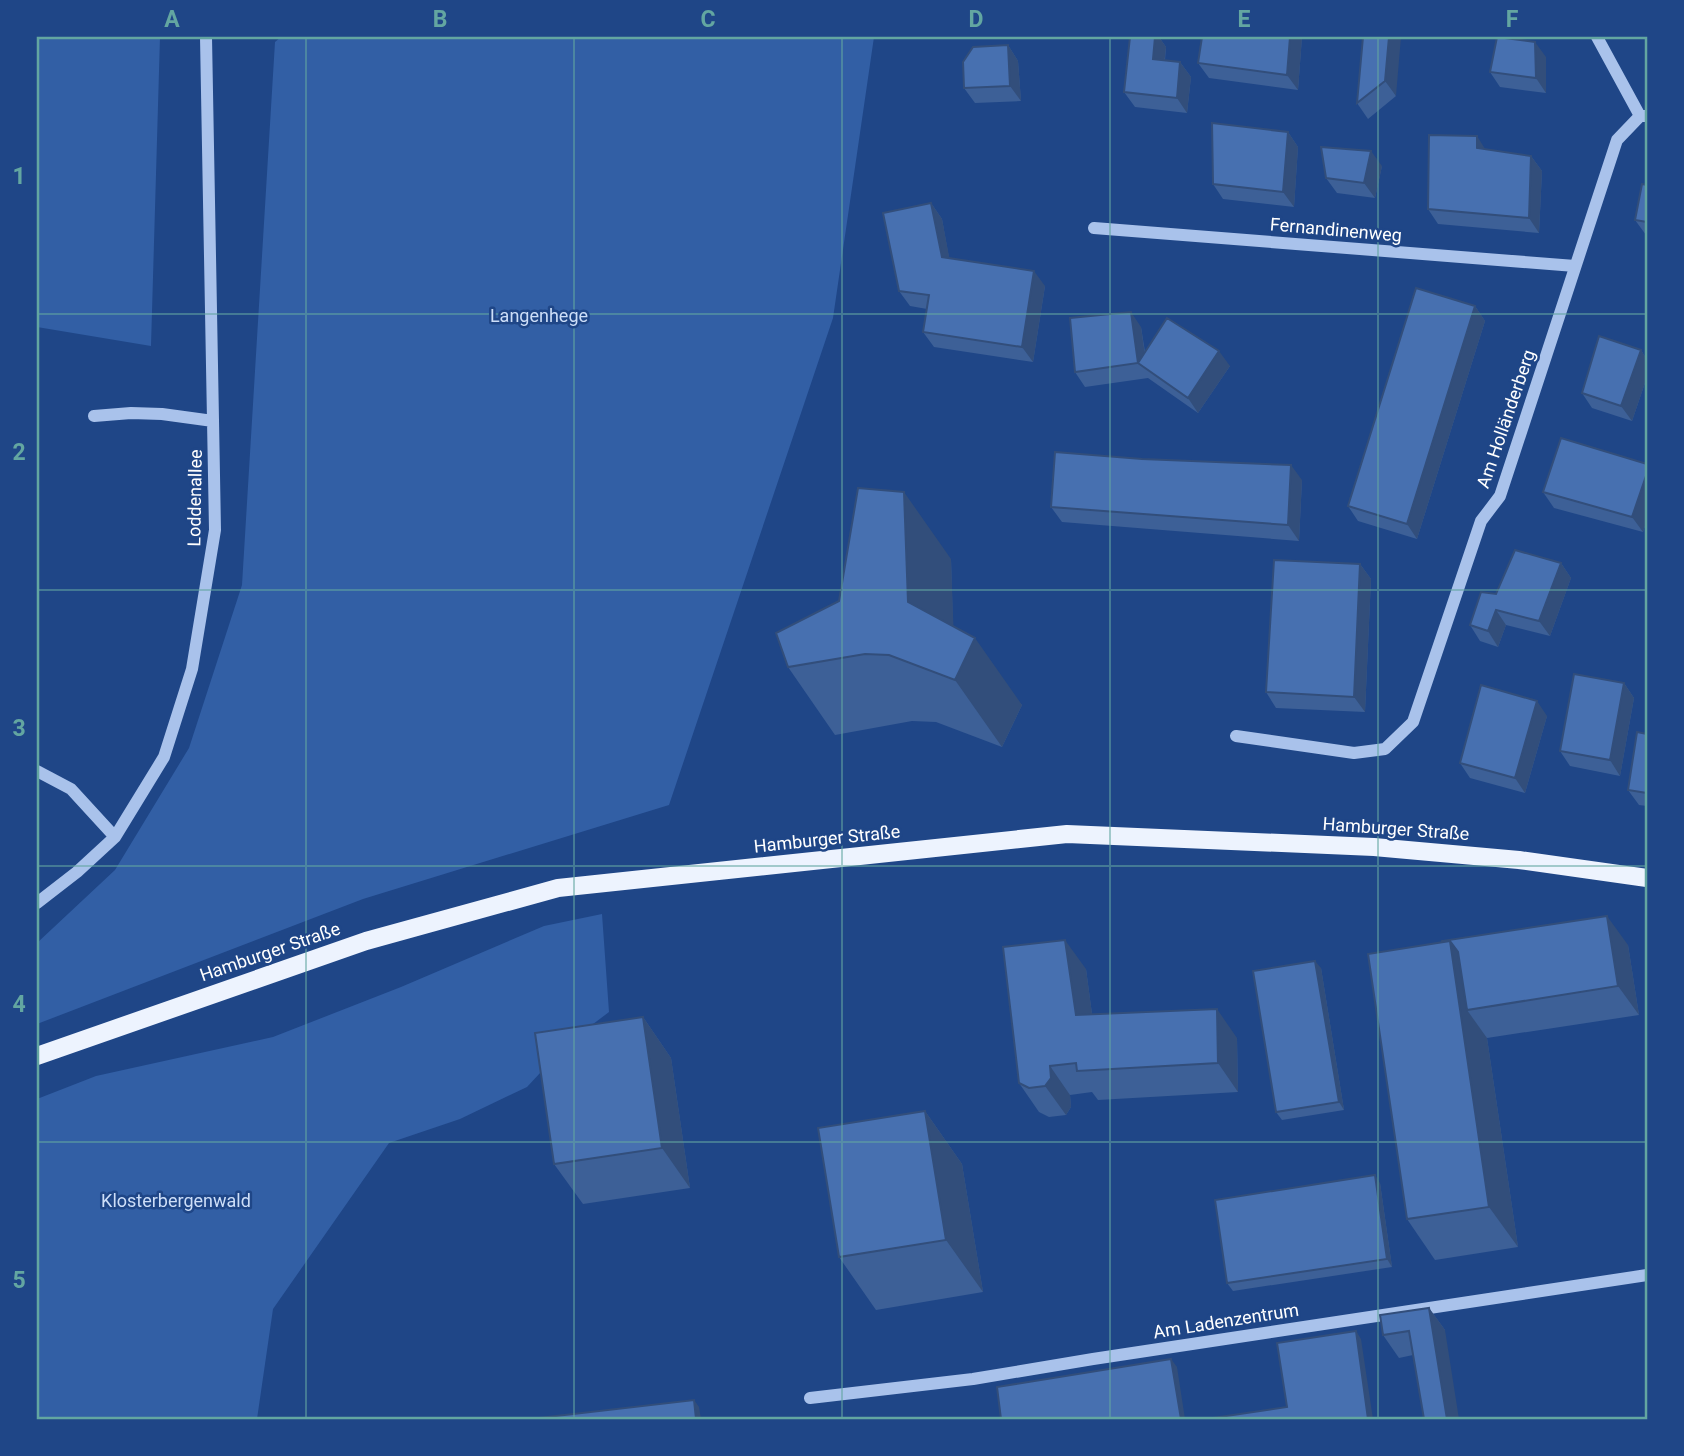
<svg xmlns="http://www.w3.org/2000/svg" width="1684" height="1456" viewBox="0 0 1684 1456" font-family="Roboto,sans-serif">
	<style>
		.green { fill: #325fa5 }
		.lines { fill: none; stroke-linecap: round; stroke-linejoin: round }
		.minor { stroke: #a9c2eb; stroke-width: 12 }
		.major { stroke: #edf3fe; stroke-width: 18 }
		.wall { fill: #3d6097 }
		.shaded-wall { fill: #324e7b }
		.building { fill: #4770b0; stroke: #324e7b; stroke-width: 2 }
		.grid { fill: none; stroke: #63a6a1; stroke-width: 2; stroke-opacity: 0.55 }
		.labels { text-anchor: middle; stroke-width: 5; stroke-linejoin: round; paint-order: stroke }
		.street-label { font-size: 18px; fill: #fff; stroke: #1f4687 }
		.park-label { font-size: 18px; fill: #cddef8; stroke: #1f4687 }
		.neatline { fill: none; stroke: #63a6a1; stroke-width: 2.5 }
		.grid-label { font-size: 23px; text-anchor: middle; font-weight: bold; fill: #63a6a1 }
	</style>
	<rect width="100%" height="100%" fill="#1f4687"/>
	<path class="green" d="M37 37H160L151 346 37 327Z
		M281 37H874L833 318 669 805 363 899 37 1024V943L115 870 189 748 242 585 275 42Z
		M602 914 609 1012 568 1043 527 1087 460 1119 389 1143 273 1309 257 1419H37V1099L96 1076 273 1037 401 987 544 926Z"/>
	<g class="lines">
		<path class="minor" d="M1597 37 1640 116
			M1094 228 1575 266
			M94 416 131 413 162 414 213 421
			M1236 736 1354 753 1385 749 1413 722 1481 521 1500 496 1617 140 1640 116H1647
			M37 771 71 789 115 837
			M37 903 77 872 115 837 164 757 192 669 215 530 206 37
			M810 1398 973 1379 1093 1359 1647 1275"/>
		<path class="major" d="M37 1056 366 941 558 888 1067 834 1374 847 1519 860 1647 878"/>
	</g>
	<path class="wall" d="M1130 37H1159L1166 47 1165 60 1180 62 1191 77 1187 113 1135 107 1124 92Z
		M1202 37H1302L1298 90 1209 78 1198 63Z
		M1363 37 1396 96 1368 119 1357 103Z
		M1008 45 1018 61 1021 101 975 103 964 88Z
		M1546 57V93L1500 87 1490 72Z
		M1288 132 1298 147 1294 207 1223 199 1213 184Z
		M1486 150 1531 156 1542 171 1539 233 1438 224 1428 209Z
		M1382 166 1375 198 1337 193 1326 178Z
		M1647 185V235H1646L1635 220Z
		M931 203 942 219 949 258 1045 286 1033 362 934 347 923 332 927 309 910 306 899 291Z
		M1475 306 1485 321 1417 539 1358 521 1348 506Z
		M1141 327 1145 352 1230 366 1198 413 1148 378 1085 387 1075 372Z
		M1641 350 1647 360V377L1632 421 1592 408 1582 393Z
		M1647 473V519L1643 532 1554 508 1543 492Z
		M1302 480 1299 541 1062 522 1051 507Z
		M951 559 953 626 1022 705 1002 747 936 722 912 721 835 735 788 667Z
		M1561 563 1571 578 1550 636 1506 625 1498 647 1480 641 1470 625 1496 594Z
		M1360 564 1371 579 1365 712 1276 708 1266 692Z
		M1624 683 1634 698 1620 776 1570 766 1560 751Z
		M1547 716 1525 793 1470 778 1460 763Z
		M1647 734V806L1639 805 1628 790Z
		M1628 945 1639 1015 1487 1038 1518 1247 1435 1260 1407 1219 1368 954Z
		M1321 968 1344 1110 1282 1120 1276 1112Z
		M1086 969 1092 1014 1237 1038 1238 1092 1098 1100 1092 1092 1070 1095 1071 1107 1066 1115 1049 1117 1039 1112 1019 1083Z
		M643 1017 671 1058 690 1188 583 1204 554 1164Z
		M925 1111 962 1164 983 1292 876 1310 839 1257Z
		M1380 1183 1392 1267 1233 1291 1227 1283Z
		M1429 1308 1445 1330 1413 1355 1399 1358 1383 1335Z"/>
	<path class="shaded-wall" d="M1155 37H1159L1166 47 1163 74 1153 59Z
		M1290 37H1302L1298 90 1287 75Z
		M1389 37H1401L1396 96 1385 81Z
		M1535 42 1546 57V93L1536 78Z
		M1008 45 1018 61 1021 101 1010 86Z
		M1180 62 1191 77 1187 113 1177 98Z
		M1288 132 1298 147 1294 207 1283 192Z
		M1477 136 1487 152 1477 148Z
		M1371 151 1382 166 1375 198 1364 183Z
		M1531 156 1542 171 1539 233 1529 218Z
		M931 203 942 219 952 272 942 257Z
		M1034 271 1045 286 1033 362 1022 347Z
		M1475 306 1485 321 1417 539 1407 524Z
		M1131 312 1141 327 1147 369 1138 363Z
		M1641 350 1647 360V377L1632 421 1621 406Z
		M1219 351 1230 366 1198 413 1188 398Z
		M1291 465 1302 480 1299 541 1288 525Z
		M1647 473V519L1643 532 1632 517Z
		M904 492 951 559 955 670 908 602Z
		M1561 563 1571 578 1550 636 1539 621Z
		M1360 564 1371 579 1365 712 1354 697Z
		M1496 610 1506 625 1498 647 1488 631Z
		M975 638 1022 705 1002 747 955 680Z
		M1624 683 1634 698 1620 776 1610 760Z
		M1537 701 1547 716 1525 793 1515 778Z
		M1607 916 1628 945 1639 1015 1618 986Z
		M1065 940 1086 969 1096 1044 1076 1015Z
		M1450 941 1478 981 1467 1010 1487 1038 1518 1247 1489 1207Z
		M1315 961 1321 968 1344 1110 1339 1102Z
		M1217 1009 1237 1038 1238 1092 1218 1063Z
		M643 1017 671 1058 690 1188 662 1148Z
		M1050 1066 1070 1095 1071 1107 1066 1115 1045 1086Z
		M925 1111 962 1164 983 1292 946 1240Z
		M1375 1175 1380 1183 1392 1267 1387 1259Z
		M1429 1308 1445 1330 1459 1419H1447Z
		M1356 1331 1361 1339 1373 1419H1368Z
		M1171 1359 1177 1367 1185 1419H1181Z
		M694 1400 699 1407 701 1419H696Z"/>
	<path class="building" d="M1130 37H1155L1153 59 1180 62 1177 98 1124 92Z
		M1202 37H1290L1287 75 1198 63Z
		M1363 37H1389L1385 81 1357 103Z
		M1497 37 1535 42 1536 78 1490 72Z
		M1008 45 1010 86 964 88 963 62 973 47Z
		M1212 123 1288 132 1283 192 1213 184Z
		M1429 135 1477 136V148L1531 156 1529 218 1428 209Z
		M1321 147 1371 151 1364 183 1326 178Z
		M1642 184 1647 185V222L1635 220Z
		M931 203 942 257 1034 271 1022 347 923 332 929 295 899 291 883 213Z
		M1416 288 1475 306 1407 524 1348 506Z
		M1131 312 1138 363 1075 372 1070 318Z
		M1167 318 1219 351 1188 398 1138 363Z
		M1599 336 1641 350 1621 406 1582 393Z
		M1561 438 1647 464V473L1632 517 1543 492Z
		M1055 452 1142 459 1291 465 1288 525 1051 507Z
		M858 488 904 492 908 602 975 638 955 680 889 655 865 654 788 667 776 633 839 601Z
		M1515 550 1561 563 1539 621 1496 610 1488 631 1470 625 1481 592 1496 594Z
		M1274 560 1360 564 1354 697 1266 692Z
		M1574 674 1624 683 1610 760 1560 751Z
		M1481 685 1537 701 1515 778 1460 763Z
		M1637 732 1647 734V793L1628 790Z
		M1607 916 1618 986 1467 1010 1458 952 1450 941 1442 942V941Z
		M1065 940 1076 1015 1217 1009 1218 1063 1077 1071 1076 1063 1050 1066 1051 1078 1045 1086 1029 1088 1019 1083 1003 947Z
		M1450 941 1489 1207 1407 1219 1368 954Z
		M1315 961 1339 1102 1276 1112 1253 971Z
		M643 1017 662 1148 554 1164 535 1033Z
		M925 1111 946 1240 839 1257 818 1128Z
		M1375 1175 1387 1259 1227 1283 1215 1200Z
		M1429 1308 1447 1419H1424L1409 1331 1383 1335 1380 1315Z
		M1356 1331 1368 1419H1206L1287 1407 1277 1343Z
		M1171 1359 1181 1419H1001L997 1387Z
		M694 1400 696 1419H530Z"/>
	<path class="grid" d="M306 37V1419M574 37V1419M842 37V1419M1110 37V1419M1378 37V1419M37 314H1647M37 590H1647M37 866H1647M37 1142H1647"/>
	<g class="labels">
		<g class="street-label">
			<text transform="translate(1336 230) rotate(5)" y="6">Fernandinenweg</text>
			<text transform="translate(1506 419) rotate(-71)" y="6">Am Holländerberg</text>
			<text transform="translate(195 498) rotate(-89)" y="6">Loddenallee</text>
			<text transform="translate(1396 829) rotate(4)" y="6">Hamburger Straße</text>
			<text transform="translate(827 839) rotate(-6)" y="6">Hamburger Straße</text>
			<text transform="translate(270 952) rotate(-19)" y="6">Hamburger Straße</text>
			<text transform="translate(1226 1321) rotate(-9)" y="6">Am Ladenzentrum</text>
		</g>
		<g class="park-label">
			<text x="539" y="322">Langenhege</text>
			<text x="176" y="1207">Klosterbergenwald</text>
		</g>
	</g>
	<rect width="1684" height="1456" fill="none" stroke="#1f4687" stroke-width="77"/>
	<rect x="38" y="38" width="1608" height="1380" class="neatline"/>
	<g class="grid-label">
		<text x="172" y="27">A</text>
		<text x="440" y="27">B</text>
		<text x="708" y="27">C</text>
		<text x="976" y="27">D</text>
		<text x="1244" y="27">E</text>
		<text x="1512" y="27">F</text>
		<text x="19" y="184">1</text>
		<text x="19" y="460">2</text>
		<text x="19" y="736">3</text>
		<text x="19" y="1012">4</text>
		<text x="19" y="1288">5</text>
	</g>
</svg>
